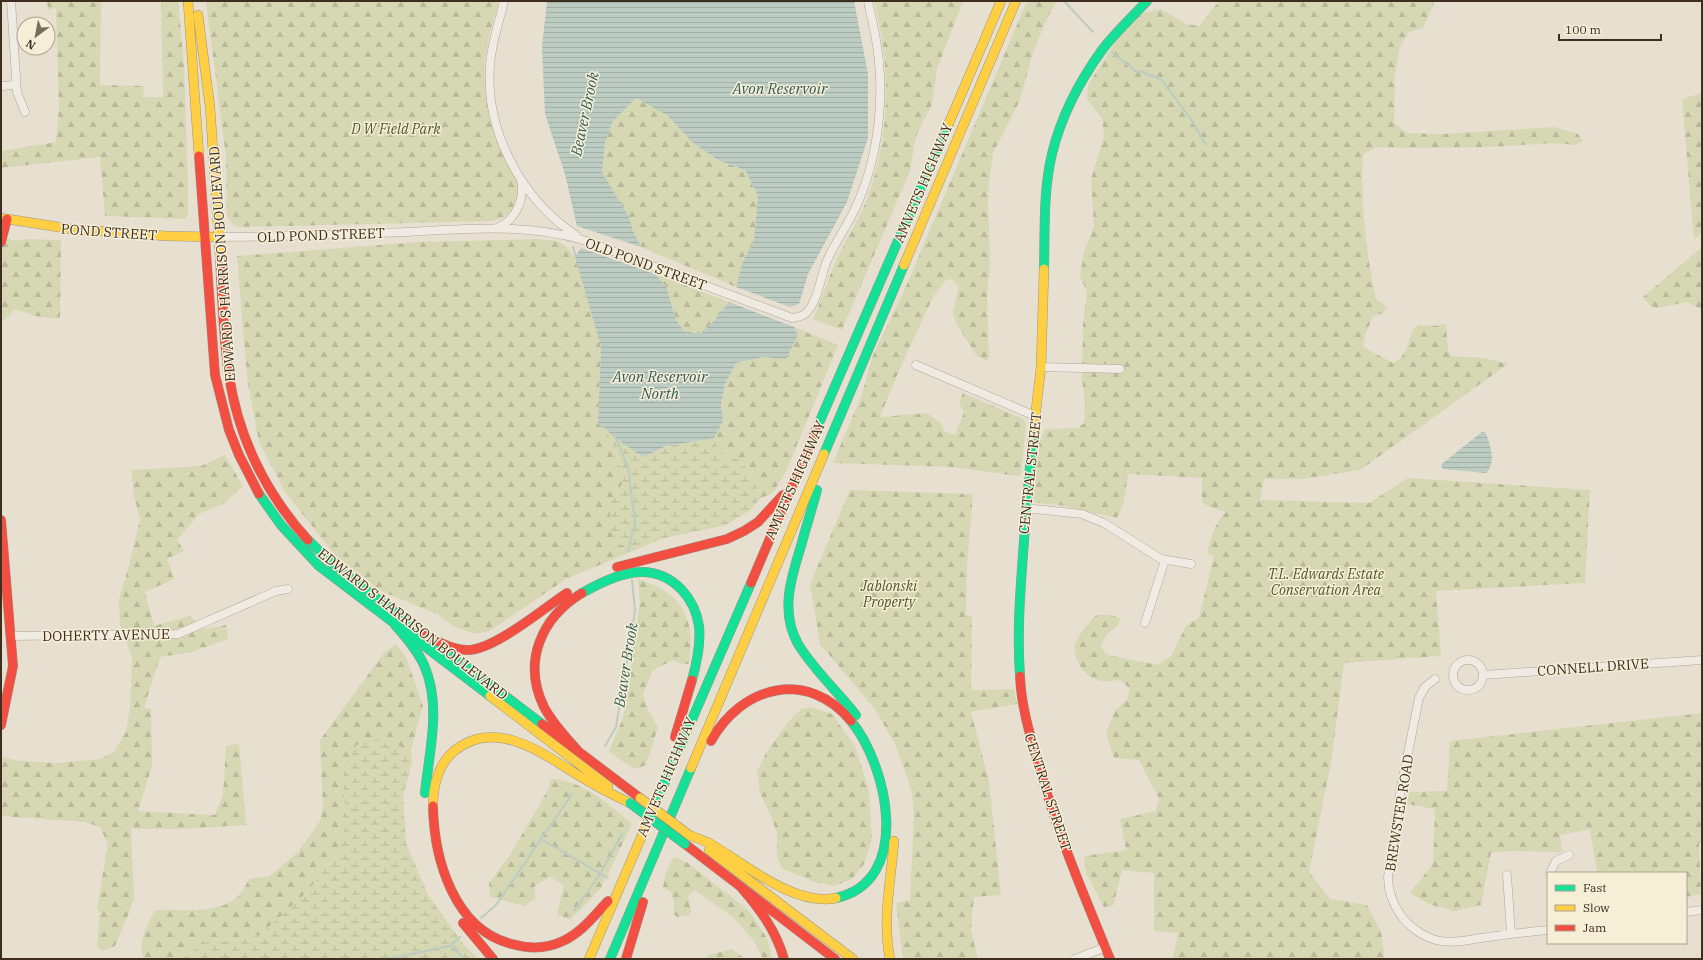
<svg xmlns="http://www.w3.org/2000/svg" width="1703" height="960" viewBox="0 0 1703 960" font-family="'IBM Plex Serif',serif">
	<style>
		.forest { fill: url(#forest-firs) }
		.wetland { fill: url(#wetland-marsh) }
		.water { fill: url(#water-rules) }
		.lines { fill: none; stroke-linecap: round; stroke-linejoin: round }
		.stream { stroke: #bcccc2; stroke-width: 2 }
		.street-casing { stroke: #ada599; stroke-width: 9 }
		.fast-casing { stroke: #9c958a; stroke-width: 10 }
		.slow-casing { stroke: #9c958a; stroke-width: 10 }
		.jam-casing { stroke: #9c958a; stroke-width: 10 }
		.street { stroke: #efebe3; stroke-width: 8 }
		.fast { stroke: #16e098; stroke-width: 9 }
		.slow { stroke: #ffcf43; stroke-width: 9 }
		.jam { stroke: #f24e42; stroke-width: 9 }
		.fast-bridge-casing { stroke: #928b80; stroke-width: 10; stroke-linecap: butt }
		.slow-bridge-casing { stroke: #928b80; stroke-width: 10; stroke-linecap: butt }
		.fast-bridge { stroke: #16e098; stroke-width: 9 }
		.slow-bridge { stroke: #ffcf43; stroke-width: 9 }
		.labels { text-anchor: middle; stroke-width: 3; stroke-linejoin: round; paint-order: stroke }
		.park-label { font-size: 14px; font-style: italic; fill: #4d5a26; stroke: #f7eed8 }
		.street-label { font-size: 14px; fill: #3d2e20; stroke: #f7eed8 }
		.water-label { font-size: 15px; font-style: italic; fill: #2f5d5a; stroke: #f7eed8 }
	</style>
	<defs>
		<pattern id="forest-firs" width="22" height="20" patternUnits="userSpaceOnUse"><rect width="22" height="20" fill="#d6d7b3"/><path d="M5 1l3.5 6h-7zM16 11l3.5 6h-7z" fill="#b9b99a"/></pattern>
		<pattern id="wetland-marsh" width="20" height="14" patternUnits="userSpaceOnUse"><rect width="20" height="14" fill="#d6d7b3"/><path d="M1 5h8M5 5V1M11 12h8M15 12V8" fill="none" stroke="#b9b99a"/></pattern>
		<pattern id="water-rules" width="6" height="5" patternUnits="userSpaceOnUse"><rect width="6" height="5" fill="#bcccc2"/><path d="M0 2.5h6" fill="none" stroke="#a2b0a6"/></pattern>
	</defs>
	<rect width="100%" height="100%" fill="#e7e0d1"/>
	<path class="forest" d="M47 1H101L100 85 144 86 143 97H163L161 1H178L184 64 188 190V215L185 219 105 216 100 157 1 168V151L56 142 59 107 56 8 48 10Z
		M206 1H499C496 13 492 24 489 36 481 70 484 104 496 136 501 149 519 176 518 189 517 206 509 218 492 221L239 227 232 224 227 216 226 157Z
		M874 1H963L937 69 932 104 916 136 910 171 842 330 813 319C821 301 827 281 835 263 843 243 856 226 864 206 885 155 890 100 883 46 881 30 877 16 874 1Z
		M1027 1H1057L1048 16 1033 53 1019 102 993 153 988 193 990 263 987 296 989 358 986 361 976 355 956 323 953 313 959 286 952 279 946 280 933 297 897 375 880 417 927 413 941 423 944 431 955 435 964 412 959 403 963 393 1023 419 1026 424 1021 475 1018 476 953 467 833 463 861 397 873 355 904 291Z
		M1219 1H1435L1423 28 1409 32 1400 47 1395 74 1394 123 1407 133 1443 134 1554 127 1578 134 1583 141 1575 145 1554 143 1490 147 1405 148 1376 147 1363 155C1360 201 1366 254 1376 299L1387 307 1383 313 1373 316 1365 335 1363 347 1393 363C1413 353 1405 335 1418 325L1434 326 1446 324 1448 350 1451 356C1459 357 1466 357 1474 357 1486 358 1497 361 1508 364L1360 470 1302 479H1264L1260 500 1369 503 1408 478 1590 490 1585 583 1436 591 1441 656 1344 663 1331 763 1309 872 1330 899 1367 905 1381 932 1385 959H1173L1178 933 1154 931V873L1122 870 1113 906 1104 907 1086 873 1084 856 1126 850 1120 819 1156 811 1159 799 1139 760 1114 758 1106 733 1115 711 1128 698 1129 688 1120 680C1111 681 1099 683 1092 678 1081 671 1074 659 1075 646 1076 637 1090 622 1096 615H1112L1121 619 1116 627 1107 634 1100 647 1108 655 1158 665 1172 655 1185 627 1199 617 1214 556 1207 554C1212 535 1213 526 1226 512L1207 506 1202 502V478L1128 474 1124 502 1117 518 1065 506 1032 502C1033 479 1032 449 1046 429L1078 428 1084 423 1085 406 1082 379 1083 322 1087 292 1080 276 1084 252 1094 226 1091 179 1104 136 1102 119 1087 99 1088 85 1118 38 1139 14 1161 9 1186 24 1199 26Z
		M1702 93V232L1694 240 1682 99Z
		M636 98 667 115 691 141 718 160 745 170 758 196 754 240 742 264 736 287 641 247 633 231 629 217 602 172 605 143 613 121Z
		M1 237 16 241 25 239 61 240 60 319 35 316 15 309 1 323Z
		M538 239C558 241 562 240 575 257L601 347 598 423C615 437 619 462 623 483L611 501 618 542 638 549 566 579 488 632 473 633 455 627 437 614 381 591 335 555 285 492 259 442 247 378 237 256 419 242Z
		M1702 247V310L1687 302 1658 308 1650 306 1643 297Z
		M655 274 729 302 715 320 700 334 684 331 676 320 666 286Z
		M794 327 838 345 788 467 773 493 761 498C758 489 750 471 743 464 732 452 720 460 714 438L723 421 721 404 725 383 736 363 763 357 786 359 798 335Z
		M225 455 243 486 223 504 199 514 177 540 184 551 167 559 174 579 145 592 154 626 190 616 205 629 226 625 228 639 192 652 160 657 144 708 151 709 152 766 138 811 215 815 223 795 226 747 239 743 246 825 183 829H131L134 898 129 913 115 946 102 951 97 946 100 913 97 908 108 844 100 827 85 822 1 816V757L19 761 58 763 100 759 114 752 126 732 130 708 132 657 120 625 119 599 128 569 140 519 134 496 131 470 201 466Z
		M850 490 973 494 967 567 966 615 972 616 971 690 1014 689 1017 704 971 712 989 781 1001 895 974 897 971 930 978 959H903L896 903 910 900 914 816 912 794 905 771 894 742 874 708 820 644 810 584Z
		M638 579C665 588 685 600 690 630 692 641 690 654 689 664H681L673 660 653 670 643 694 649 712 658 727 646 765 635 769 622 761 609 751 623 718 640 602Z
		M396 644 406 657 423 706 411 750 379 739 343 772 346 824 338 852 307 892 260 935 226 941 208 940 182 959H144C137 942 147 925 155 910 182 908 220 917 241 893 244 889 247 883 249 879L270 876 298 852 320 821 323 808 320 740 384 653Z
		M811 707 832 714 855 746 869 791 872 839 864 864 852 879 834 886 812 881 781 868 777 855V834L771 816 760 793 757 772 766 753 788 722 801 709Z
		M1702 713V842L1699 843 1701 894 1686 897V873H1597L1590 829 1560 835 1562 852 1508 851 1491 853 1481 905 1455 911 1431 905 1410 893 1433 864 1435 809 1407 804 1409 792 1447 791 1450 741Z
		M550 779C581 779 610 805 632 824L601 888 570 920 557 914 564 885 550 877 535 886V899L524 906 511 902 490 897 489 883 510 855 549 788Z
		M674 857 688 863 749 911 767 938 772 959H763L754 941 734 918 696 891 691 893 688 897 691 912 689 915 677 917 674 914V902L671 892 663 887 666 871Z
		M732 949 745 959H704L709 955Z"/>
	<path class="wetland" d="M605 429 643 457 666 446 714 438C720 460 732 452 743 464 750 471 758 489 761 498L749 511 726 525 661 539 638 549 620 545 609 529 611 501 623 483 618 456Z
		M379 739 411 750 412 764 403 795 406 843 428 895 464 945 478 959H182L208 940 226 941 260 935 307 892 338 852 346 824 343 772 356 745Z"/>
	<path class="water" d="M547 1H854L868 74V138L847 202 808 274 799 304 790 307 736 287 742 264 754 240 758 196 745 170 718 160 691 141 667 115 636 98 613 121 605 143 602 172 629 217 633 231 641 247 577 226 565 174 545 114 542 47Z
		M581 248 655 274 666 286 676 320 684 331 700 334 715 320 729 302 794 327 798 335 786 359 763 357 736 363 725 384 721 404 723 421 714 438 666 446 643 457 618 440 598 423 601 347 575 257Z
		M1482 432 1486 433C1490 447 1497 461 1486 473L1443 469 1441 465 1443 463Z"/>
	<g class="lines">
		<path class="stream" d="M1064 1 1093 32
			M1112 52 1135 71 1142 72 1162 80 1192 121 1206 145
			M573 247 576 257
			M615 436 628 467 635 523 628 551
			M605 746 616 727 635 611 632 580
			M541 839 608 878
			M574 911 600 874 622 834
			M481 918 496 905 572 794
			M450 946 465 959
			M450 946 460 937
			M387 959 450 946"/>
		<defs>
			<path id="street" d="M11 1 17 92 25 112
				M504 1C499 23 491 44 490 66 485 131 522 200 576 235
				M1 86 16 85
				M497 228C516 220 525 199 521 180
				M218 237C281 237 344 234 407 232 466 229 525 223 583 240L792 318C797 317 802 317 806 313 817 303 821 277 826 263 834 244 846 228 855 209 880 156 886 91 875 34 873 23 870 12 868 1
				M916 365 1035 416
				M1041 367 1120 369
				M1025 508 1082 514 1104 523 1161 559 1191 564
				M1145 623 1165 560
				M11 636 178 634 276 591 288 589
				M1453 675a15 15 0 1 1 30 0a15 15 0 1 1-30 0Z
				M1484 675 1702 660
				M1435 679 1425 687 1419 698 1401 788 1388 877C1388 890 1392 902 1400 914 1408 926 1422 936 1436 940 1451 944 1467 940 1481 938 1504 935 1526 932 1548 930
				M1550 873 1556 861 1569 855
				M1507 875 1511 934
				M1686 912 1702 910
				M1075 959 1106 947"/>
			<path id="fast" d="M1044 269C1045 231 1043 191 1052 154 1061 116 1079 82 1102 50 1115 33 1132 17 1147 1
				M816 430 949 123
				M824 454 904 265
				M817 490C812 509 806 527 801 546 791 578 780 612 798 644 814 670 837 691 856 715
				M259 494 281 525 319 566 490 696
				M308 540 337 568 542 724
				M582 593C614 575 651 558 682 590 691 600 697 613 699 626 701 644 697 662 692 680
				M395 625C406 637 417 650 424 665 442 706 429 751 425 793
				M1020 676C1017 635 1020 595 1023 554 1026 514 1029 475 1033 435
				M652 812 751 583
				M836 898C913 881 888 766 851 721
				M610 959 691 768"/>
			<path id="slow" d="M188 1 199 156
				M198 15 210 107 220 256
				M949 123 1001 1
				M1 218 71 229 167 236 214 237
				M904 265 1016 1
				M1033 435 1041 367 1044 269
				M490 696 608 786
				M691 768 824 454
				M433 806C433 785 438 765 454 751 495 718 541 752 576 774 594 785 611 794 630 803
				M689 835C696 838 703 840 709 843 744 863 794 907 836 898
				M709 850 853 959
				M589 959 652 812
				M890 959C882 919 891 881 894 841"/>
			<path id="jam" d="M199 156 215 375 229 430 239 455 259 494
				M1 242 7 219
				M220 256C222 296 223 336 229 375 238 437 266 494 308 540
				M1 520 13 666 1 725
				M617 567 727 539 744 531 758 522 783 495
				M751 583 816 430
				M424 635C437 641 452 650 467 650 493 651 544 608 567 593
				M1020 676C1021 704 1029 732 1037 759 1055 828 1083 893 1110 959
				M542 724 640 798
				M675 737 692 680
				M711 741C742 685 808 669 851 721
				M578 751C566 737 553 724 544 707 522 662 541 618 582 593
				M433 806C434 859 454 930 512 944 529 949 546 949 563 941 582 932 594 916 608 901
				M685 844 835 959
				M740 886C759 908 776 930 784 959
				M463 923 493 959
				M626 959 643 902"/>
		</defs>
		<use href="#street" class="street-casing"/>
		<use href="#fast" class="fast-casing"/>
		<use href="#slow" class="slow-casing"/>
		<use href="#jam" class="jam-casing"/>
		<use href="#street" class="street"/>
		<use href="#fast" class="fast"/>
		<use href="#slow" class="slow"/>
		<use href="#jam" class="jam"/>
		<defs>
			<path id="fast-bridge" d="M630 803 685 844"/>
			<path id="slow-bridge" d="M640 798 689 835"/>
		</defs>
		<use href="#fast-bridge" class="fast-bridge-casing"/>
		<use href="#slow-bridge" class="slow-bridge-casing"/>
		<use href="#fast-bridge" class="fast-bridge"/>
		<use href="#slow-bridge" class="slow-bridge"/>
	</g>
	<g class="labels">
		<g class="park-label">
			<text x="396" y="134">D W Field Park</text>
			<text x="1326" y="579">T.L. Edwards Estate<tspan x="1326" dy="16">Conservation Area</tspan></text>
			<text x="889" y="591">Jablonski<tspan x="889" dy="16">Property</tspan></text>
		</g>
		<g class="street-label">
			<text transform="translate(923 183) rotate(-67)" y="5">AMVETS HIGHWAY</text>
			<text transform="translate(109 232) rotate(4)" y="5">POND STREET</text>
			<text transform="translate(321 235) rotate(-2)" y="5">OLD POND STREET</text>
			<text transform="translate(222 264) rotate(-94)" y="5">EDWARD S HARRISON BOULEVARD</text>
			<text transform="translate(646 264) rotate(20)" y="5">OLD POND STREET</text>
			<text transform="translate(1030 473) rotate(-84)" y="5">CENTRAL STREET</text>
			<text transform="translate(795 480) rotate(-66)" y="5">AMVETS HIGHWAY</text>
			<text transform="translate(413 624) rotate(38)" y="5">EDWARD S HARRISON BOULEVARD</text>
			<text transform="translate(106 635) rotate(-1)" y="5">DOHERTY AVENUE</text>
			<text transform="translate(1593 667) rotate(-4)" y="5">CONNELL DRIVE</text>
			<text transform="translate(666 777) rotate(-67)" y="5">AMVETS HIGHWAY</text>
			<text transform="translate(1048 792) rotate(72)" y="5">CENTRAL STREET</text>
			<text transform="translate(1399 813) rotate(-81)" y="5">BREWSTER ROAD</text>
		</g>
		<g class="water-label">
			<text x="780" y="94">Avon Reservoir</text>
			<text transform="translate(585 114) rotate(-78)" y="5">Beaver Brook</text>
			<text x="660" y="382">Avon Reservoir<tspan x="660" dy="17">North</tspan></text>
			<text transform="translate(626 665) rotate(-81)" y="5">Beaver Brook</text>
		</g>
	</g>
	<rect width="1703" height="960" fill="none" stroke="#3d2e20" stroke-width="4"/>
	<rect x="1547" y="872" width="140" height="72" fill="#f7eed8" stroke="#ada18e"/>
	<rect x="1555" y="885" width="20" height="6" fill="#16e098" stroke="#ada18e"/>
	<text x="1583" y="892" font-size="12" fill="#3d2e20">Fast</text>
	<rect x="1555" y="905" width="20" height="6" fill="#ffcf43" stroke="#ada18e"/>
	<text x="1583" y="912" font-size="12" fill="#3d2e20">Slow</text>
	<rect x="1555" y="925" width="20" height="6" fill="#f24e42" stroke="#ada18e"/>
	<text x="1583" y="932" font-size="12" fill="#3d2e20">Jam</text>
	<g transform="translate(36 36) rotate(212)"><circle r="19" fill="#f7eed8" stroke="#ada18e"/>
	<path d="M0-3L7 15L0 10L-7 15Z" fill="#786c5e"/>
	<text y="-6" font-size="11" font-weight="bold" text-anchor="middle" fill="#3d2e20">N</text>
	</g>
	<path d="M1559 34v6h102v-6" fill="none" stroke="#3d2e20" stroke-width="2"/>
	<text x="1565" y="34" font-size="12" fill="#3d2e20" stroke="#f7eed8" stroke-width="3" paint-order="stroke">100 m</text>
</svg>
